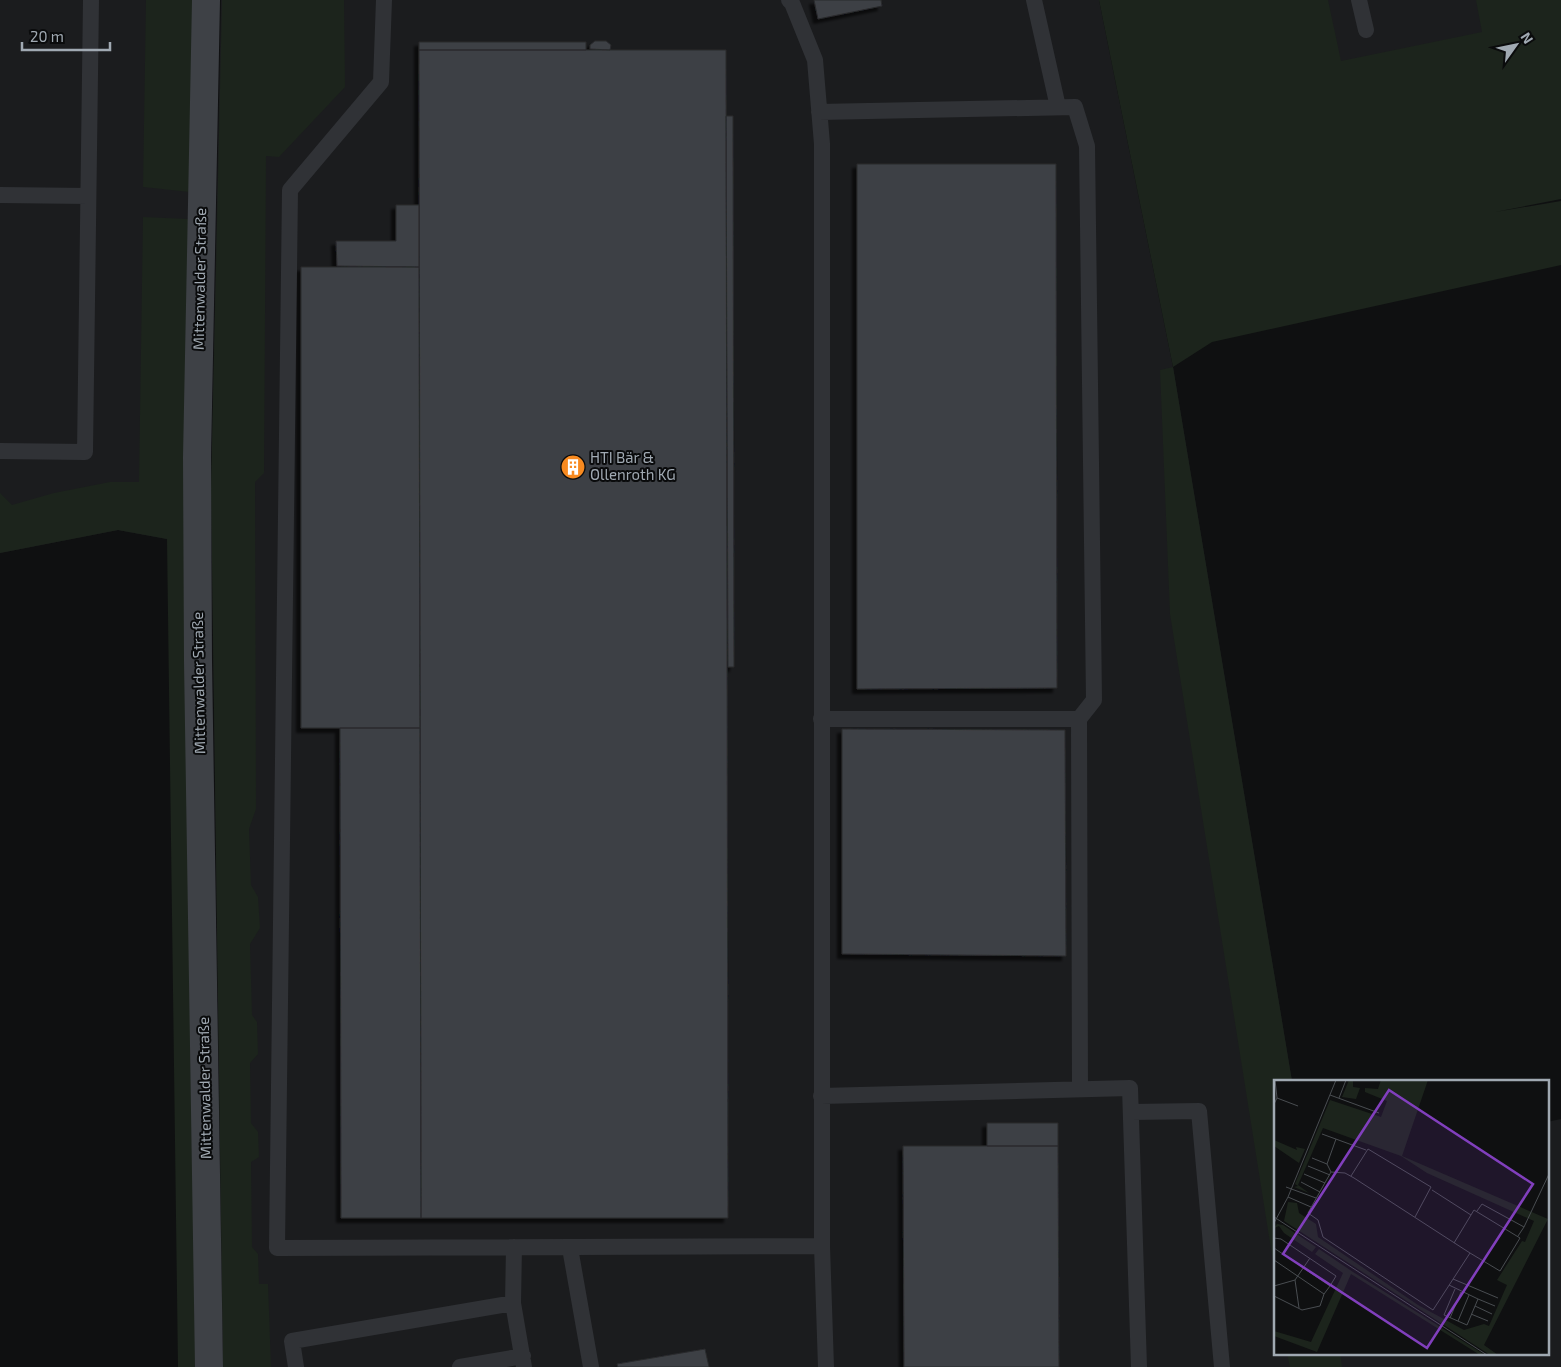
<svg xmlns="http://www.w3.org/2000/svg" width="1561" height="1367" viewBox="0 0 1561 1367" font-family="'Exo 2',sans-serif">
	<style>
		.built { fill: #1b1c1e }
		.green { fill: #1c241c }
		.building { fill: #3e4044; stroke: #292a2d; filter: url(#shadow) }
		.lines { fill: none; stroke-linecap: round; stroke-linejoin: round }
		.lane { stroke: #303236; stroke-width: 16 }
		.secondary { stroke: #3e4146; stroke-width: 28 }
		.labels { text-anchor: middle; stroke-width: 4; stroke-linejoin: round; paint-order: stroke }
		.street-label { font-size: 15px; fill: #a0a9b2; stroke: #0a0b0c }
		.poi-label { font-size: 15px; fill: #a0a9b2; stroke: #0a0b0c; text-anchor: start }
		.inset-road { fill: none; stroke: #494d51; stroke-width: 1 }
		.view { fill: #813fbd; fill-opacity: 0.15; stroke: #813fbd; stroke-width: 2.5 }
		.inset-edge { fill: none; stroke: #a0a9b2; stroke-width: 2.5 }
	</style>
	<defs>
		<filter id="shadow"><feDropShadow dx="-4.5" dy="4.5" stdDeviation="1" flood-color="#0009"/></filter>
	</defs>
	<rect width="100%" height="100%" fill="#0f1011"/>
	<path class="built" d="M0 0H194L190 192 167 539 118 530 0 553Z
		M221 0H1099L1173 367 1292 1081H1275V1353H1547V1122L1561 1119V1367H223L211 490Z
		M1312 0H1561V25L1327 75Z"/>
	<path class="green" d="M146 0H194L190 192 143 187Z
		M222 0H344L345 87 279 157 266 156 264 473 255 482 256 809 249 829 251 885 258 897 260 928 250 944 252 1015 257 1022 258 1054 250 1063 251 1123 258 1132 259 1157 251 1162 252 1247 258 1254 259 1284H268L271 1367H223L211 490Z
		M1099 0H1328L1341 61 1482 32 1476 0H1561V199L1495 212 1561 201V265L1212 342 1173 367 1292 1081H1275V1274L1170 614 1160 370 1173 367Z
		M143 217 188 219 197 1367H178L167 539 118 530 0 553V493L12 505 54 493 110 482H139Z
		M1287 1353H1340L1342 1367H1290Z"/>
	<path class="building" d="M814 0H881L882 6 818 19Z
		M595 41H606L611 45 610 50 590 49V45Z
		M419 42H586V50H419Z
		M419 50H726L728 1218H421Z
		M726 116H733L734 667H728Z
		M857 164H1056L1057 688 857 689Z
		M396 205H419V267L337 266 336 241H396Z
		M301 267H419L420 728H301Z
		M340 728H420L421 1218H341Z
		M842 729 1065 730 1066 956 842 954Z
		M987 1123H1058V1146H987Z
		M903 1146H1058L1059 1367H904Z
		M705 1349 709 1367H618L617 1364Z"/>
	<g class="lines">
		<path class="lane" d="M384 0 381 82 290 190 277 1248 822 1246V144L815 60 792 3 789 0
			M1034 0 1058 107
			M1359 0 1366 30
			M819 112 1075 107 1087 146 1094 700 1079 719H821
			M0 195 88 196
			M0 451 85 452 91 0
			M1079 719 1080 1089
			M821 1096 1130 1088 1139 1367
			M1132 1112 1199 1111 1222 1367
			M822 1246 826 1367
			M514 1247 513 1303 524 1367
			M570 1248 591 1367
			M296 1367 292 1341 513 1303
			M460 1367 523 1356"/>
		<path class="secondary" d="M206 0 197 458 198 661 209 1367"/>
	</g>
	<defs>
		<symbol id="building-disc" viewBox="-11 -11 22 22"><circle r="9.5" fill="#f88a20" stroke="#0a0b0c"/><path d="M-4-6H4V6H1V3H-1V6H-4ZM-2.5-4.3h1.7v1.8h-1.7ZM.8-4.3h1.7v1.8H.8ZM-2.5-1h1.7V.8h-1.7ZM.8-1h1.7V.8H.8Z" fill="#fff"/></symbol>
	</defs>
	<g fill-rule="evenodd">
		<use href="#building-disc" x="559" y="453" width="28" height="28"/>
	</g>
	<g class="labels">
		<g class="street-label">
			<text transform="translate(200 279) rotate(-89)" y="5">Mittenwalder Straße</text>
			<text transform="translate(199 683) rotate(-91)" y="5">Mittenwalder Straße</text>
			<text transform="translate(205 1088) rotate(-91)" y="5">Mittenwalder Straße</text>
		</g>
		<g class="poi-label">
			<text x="590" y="463">HTI Bär &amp;<tspan x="590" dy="17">Ollenroth KG</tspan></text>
		</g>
	</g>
	<g transform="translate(1274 1080)">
		<rect width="275" height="275" fill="#0f1011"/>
		<path d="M75 0H79V7L86 8 82 19 68 17ZM107 0H154L128 76 274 139 210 265 224 275H216L10 141 14 122 23 123 25 133 42 144 44 157 144 225 190 250 210 244 215 246 233 205 223 200 248 161 251 162 260 141 153 93 127 76 49 48 24 105 35 113 20 107 24 106 21 104 56 20 107 37 113 21 91 12V8L104 9ZM0 60 23 70 22 67 31 69 25 83 0 66ZM3 144 9 145 42 167 38 172 10 153 5 146 0 148ZM45 169 79 192 211 275H206L77 194 43 272 0 256V251L37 262 69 193 41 174Z" fill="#1c241c"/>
		<path class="inset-road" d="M56 15 105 33M3 18 24 26M65 18 72 0M0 24 3 18 1 0M48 54 92 70M38 78 53 84M34 86 56 95M57 92 71 93 80 98 196 173 159 230 49 157 44 140 34 133ZM57 92 53 84 62 59M30 94 51 103M77 96 94 69 157 107 141 137M27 102 46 112M12 107 42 118M158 110 197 135M14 117 37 127M203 131 208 124 250 147 244 156M0 137 213 275M0 143 14 117 62 0M250 147 275 94M0 158 7 159 62 196 56 206 0 168M180 163 200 130 246 158 226 191 196 173M0 180 50 214 56 206M179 199 224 218M21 200 25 228M175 205 204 219 193 245 170 235 181 209M0 206 21 200 36 178M0 216 28 230 46 226 50 214M204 219 221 226M201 226 218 234M197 234 214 241M176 238 187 212M184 241 195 215"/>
		<path class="view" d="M115 10 259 104 153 268 9 174Z"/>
		<rect width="275" height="275" class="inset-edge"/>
	</g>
	<g transform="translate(1516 45) rotate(57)" stroke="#0a0b0c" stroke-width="4" paint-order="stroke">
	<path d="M0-4L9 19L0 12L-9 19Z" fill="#a0a9b2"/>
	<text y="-8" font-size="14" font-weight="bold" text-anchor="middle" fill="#a0a9b2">N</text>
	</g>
	<path d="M22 42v8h88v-8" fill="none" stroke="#a0a9b2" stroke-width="2.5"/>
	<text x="30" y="42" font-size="15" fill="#a0a9b2" stroke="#0a0b0c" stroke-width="4" paint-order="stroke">20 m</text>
</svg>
